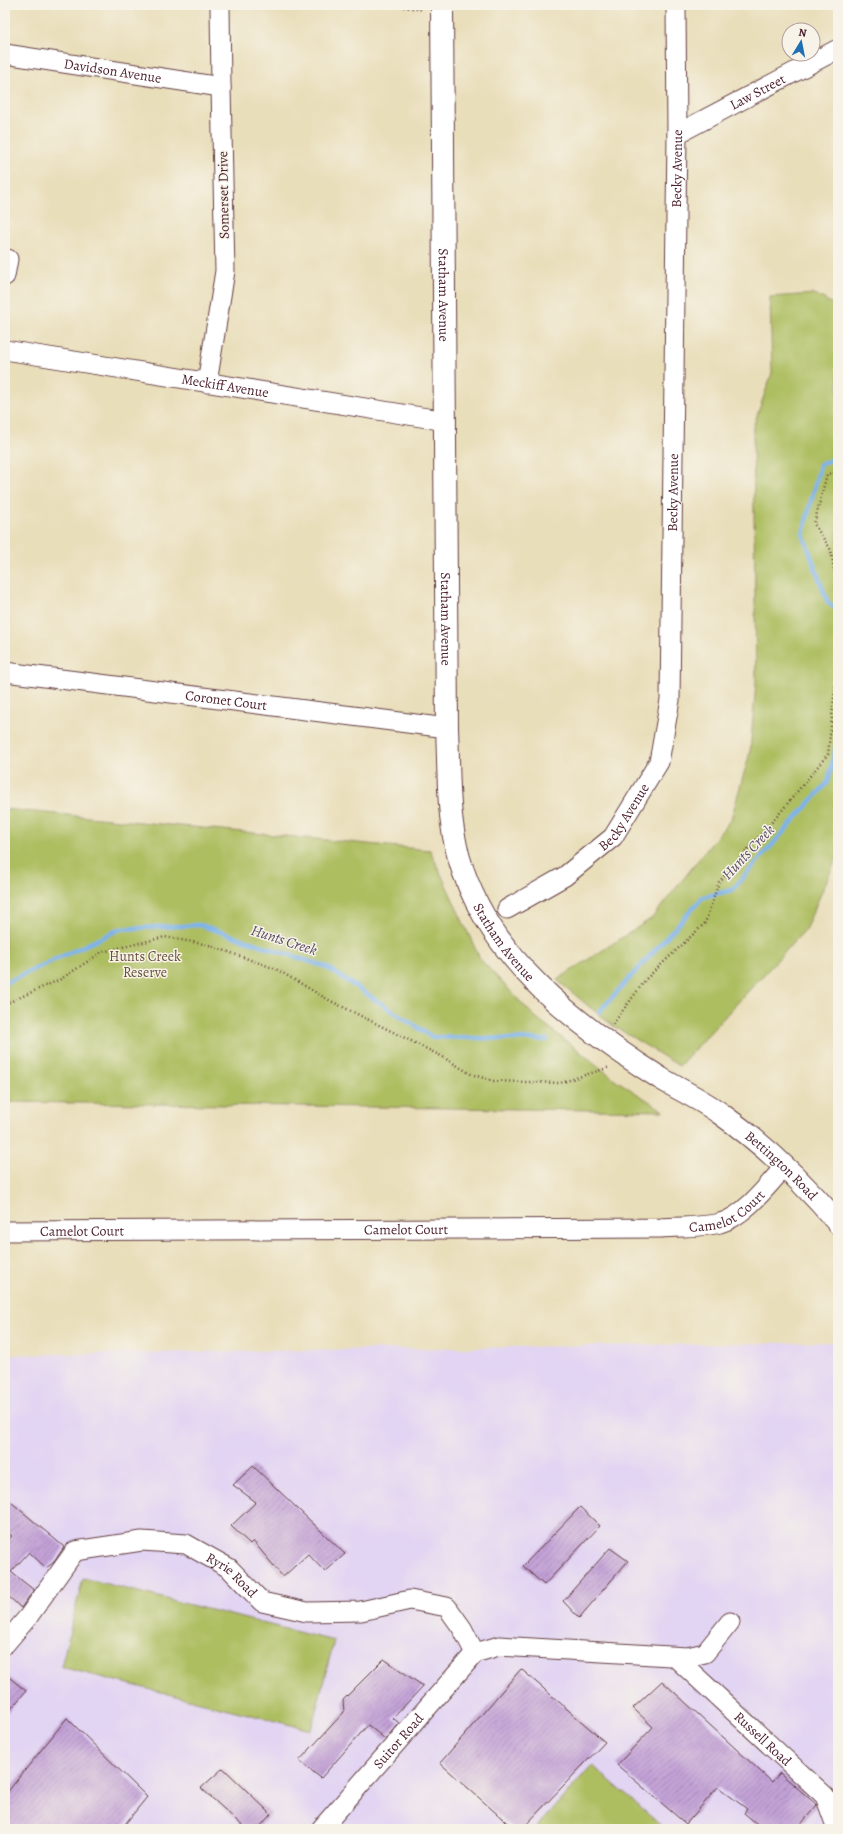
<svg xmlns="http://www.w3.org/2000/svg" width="843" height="1834" viewBox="0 0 843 1834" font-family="Alegreya,serif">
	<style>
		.built { fill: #e2d4f3 }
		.park { fill: #adbe61; stroke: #7c6e46 }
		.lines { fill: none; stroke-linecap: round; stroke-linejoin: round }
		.stream { stroke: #7db3eb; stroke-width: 4.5 }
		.building { fill: url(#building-hatch) }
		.minor-casing { stroke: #623c40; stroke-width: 21 }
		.major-casing { stroke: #623c40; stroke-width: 24 }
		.path { stroke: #623c40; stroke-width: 2.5; stroke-dasharray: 1 3; stroke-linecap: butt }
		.minor { stroke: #fff; stroke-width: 19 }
		.major { stroke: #fff; stroke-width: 22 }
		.labels { text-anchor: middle; stroke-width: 3; stroke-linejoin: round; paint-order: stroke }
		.street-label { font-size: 14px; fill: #4a1f2b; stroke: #f7f3e8 }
		.park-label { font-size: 14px; fill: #684f3b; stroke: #f7f3e8 }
		.water-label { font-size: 15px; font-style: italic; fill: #594b65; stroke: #f7f3e8 }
	</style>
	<defs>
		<pattern id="building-hatch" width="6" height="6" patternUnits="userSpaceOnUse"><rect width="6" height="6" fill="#c3a2d7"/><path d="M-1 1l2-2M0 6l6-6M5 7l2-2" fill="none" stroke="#a083af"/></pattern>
	</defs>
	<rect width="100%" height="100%" fill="#f7f3e8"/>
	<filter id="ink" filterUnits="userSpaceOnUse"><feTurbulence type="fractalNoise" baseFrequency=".025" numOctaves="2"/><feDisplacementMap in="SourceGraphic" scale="8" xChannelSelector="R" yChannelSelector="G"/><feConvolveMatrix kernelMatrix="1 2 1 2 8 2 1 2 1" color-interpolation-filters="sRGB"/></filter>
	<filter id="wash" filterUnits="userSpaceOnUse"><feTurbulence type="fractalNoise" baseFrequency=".012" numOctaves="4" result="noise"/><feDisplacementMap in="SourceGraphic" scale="16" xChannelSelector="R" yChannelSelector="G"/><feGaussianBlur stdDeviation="0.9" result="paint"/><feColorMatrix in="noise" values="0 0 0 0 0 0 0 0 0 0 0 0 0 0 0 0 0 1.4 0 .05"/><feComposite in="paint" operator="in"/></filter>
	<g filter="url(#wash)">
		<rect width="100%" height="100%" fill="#e9deba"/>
		<path class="built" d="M838 1342V1829H5V1355Z"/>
		<path class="park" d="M815 294 838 307V855L805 930 679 1066 609 1023 557 980 652 918 731 819 750 752 756 683 753 427 772 373 770 297Z
			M5 809 430 850 480 959 533 1015 616 1080 664 1111 5 1102Z
			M83 1578 334 1641 311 1730 61 1667Z
			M592 1765 665 1829H535Z"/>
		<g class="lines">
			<path class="stream" d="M838 456 820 465 803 534 828 603 838 610
				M5 983 120 929 200 925 326 967 432 1037 547 1040
				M599 1012 703 897 732 890 828 782 838 738"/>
		</g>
		<g id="blocks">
			<path class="building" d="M253 1466 345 1554 325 1572 308 1554 283 1577 253 1541 250 1544 231 1526 256 1502 233 1485Z
				M5 1497 64 1547 54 1562 46 1568 29 1552 11 1572 34 1590 21 1608 5 1593V1542L12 1536 5 1530Z
				M580 1507 600 1526 544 1585 523 1566Z
				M610 1548 628 1561 579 1618 563 1601Z
				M384 1659 423 1686 393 1718 399 1723 385 1739 368 1725 321 1778 299 1761 344 1712 343 1700Z
				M521 1669 605 1742 522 1829H514L440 1763Z
				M5 1674 26 1691 5 1716Z
				M662 1681 772 1782 780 1773 817 1805 797 1829H763L744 1813 747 1809 718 1787 686 1824 617 1765 653 1727 633 1708Z
				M67 1718 147 1797 121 1829H5V1795Z
				M223 1768 271 1814 258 1829H246L201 1788Z"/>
		</g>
	</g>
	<g filter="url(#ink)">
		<use href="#blocks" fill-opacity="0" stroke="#623c40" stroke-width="1"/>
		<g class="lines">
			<defs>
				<g id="minor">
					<path id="s1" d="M5 54 221 87"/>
					<path id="s2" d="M677 134 838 49"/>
					<path d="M5 276 8 259"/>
					<path id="s3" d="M5 350 446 421"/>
					<path d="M207 383 225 271 221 87 220 5"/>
					<path id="s4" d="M5 672 447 728"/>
					<path id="s5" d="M507 909 565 876 613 837 659 762 670 700 677 134 676 5"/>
					<path id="s6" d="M5 1231 661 1228C677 1227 706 1227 720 1223 744 1217 769 1184 785 1166"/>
					<path id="s7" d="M5 1644 28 1617 75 1551 142 1541 186 1544 229 1568 262 1602 307 1612 361 1611 410 1600 447 1607 462 1628 475 1653"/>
					<path d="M475 1653 499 1646 687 1657 705 1653 730 1622"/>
					<path id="s8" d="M675 1657 825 1796 837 1829"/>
					<path id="s9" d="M321 1829 475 1653"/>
				</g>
				<g id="major">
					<path id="s10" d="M442 5 447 728C449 771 447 817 459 858 488 958 576 1025 660 1078 680 1090 702 1100 721 1114 765 1145 803 1182 838 1223"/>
				</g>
			</defs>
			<use href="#minor" class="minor-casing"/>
			<use href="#major" class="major-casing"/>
			<path class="path" d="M392 5 423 10
				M838 472 827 474 814 524 831 550 838 594
				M5 1004 61 979 102 952 165 937 209 945 276 969 327 999 441 1056 471 1074 493 1081 560 1083 610 1067
				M613 1024 646 979 705 923 719 882 779 814 828 754 838 660"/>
			<use href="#minor" class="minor"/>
			<use href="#major" class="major"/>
		</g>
	</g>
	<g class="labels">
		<g class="street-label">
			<text dy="5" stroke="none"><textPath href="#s1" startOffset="109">Davidson Avenue</textPath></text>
			<text dy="5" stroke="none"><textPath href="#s2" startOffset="91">Law Street</textPath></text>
			<text dy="5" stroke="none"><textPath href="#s5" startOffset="811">Becky Avenue</textPath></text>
			<text transform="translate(223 195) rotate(-91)" y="5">Somerset Drive</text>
			<text dy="5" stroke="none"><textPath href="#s10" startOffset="290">Statham Avenue</textPath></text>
			<text dy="5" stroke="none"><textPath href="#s3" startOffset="223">Meckiff Avenue</textPath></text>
			<text dy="5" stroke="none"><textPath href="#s5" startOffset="487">Becky Avenue</textPath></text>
			<text dy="5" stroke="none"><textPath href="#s10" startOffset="614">Statham Avenue</textPath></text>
			<text dy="5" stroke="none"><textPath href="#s4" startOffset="223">Coronet Court</textPath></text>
			<text dy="5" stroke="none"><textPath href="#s5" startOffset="151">Becky Avenue</textPath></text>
			<text dy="5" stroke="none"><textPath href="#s10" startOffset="950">Statham Avenue</textPath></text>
			<text dy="5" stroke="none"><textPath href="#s10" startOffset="1309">Bettington Road</textPath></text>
			<text dy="5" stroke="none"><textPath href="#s6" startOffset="726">Camelot Court</textPath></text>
			<text dy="5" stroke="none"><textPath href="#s6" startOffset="401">Camelot Court</textPath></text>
			<text dy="5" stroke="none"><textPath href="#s6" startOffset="77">Camelot Court</textPath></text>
			<text dy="5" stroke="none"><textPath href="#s7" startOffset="284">Ryrie Road</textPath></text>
			<text dy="5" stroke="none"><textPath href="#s8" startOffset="120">Russell Road</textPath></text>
			<text dy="5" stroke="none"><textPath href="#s9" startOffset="117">Suitor Road</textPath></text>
		</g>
		<g class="park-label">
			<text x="145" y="961">Hunts Creek<tspan x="145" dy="16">Reserve</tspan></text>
		</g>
		<g class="water-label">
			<text transform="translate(748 852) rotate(-47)" y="5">Hunts Creek</text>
			<text transform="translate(284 940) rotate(18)" y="5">Hunts Creek</text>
		</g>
	</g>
	<rect width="843" height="1834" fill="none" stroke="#f7f3e8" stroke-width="20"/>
	<g transform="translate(801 42) rotate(10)"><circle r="19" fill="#f7f3e8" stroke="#b29e9c"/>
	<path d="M0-3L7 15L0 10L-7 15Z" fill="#1f6fb2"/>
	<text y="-6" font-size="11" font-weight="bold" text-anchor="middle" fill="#4a1f2b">N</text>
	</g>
</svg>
